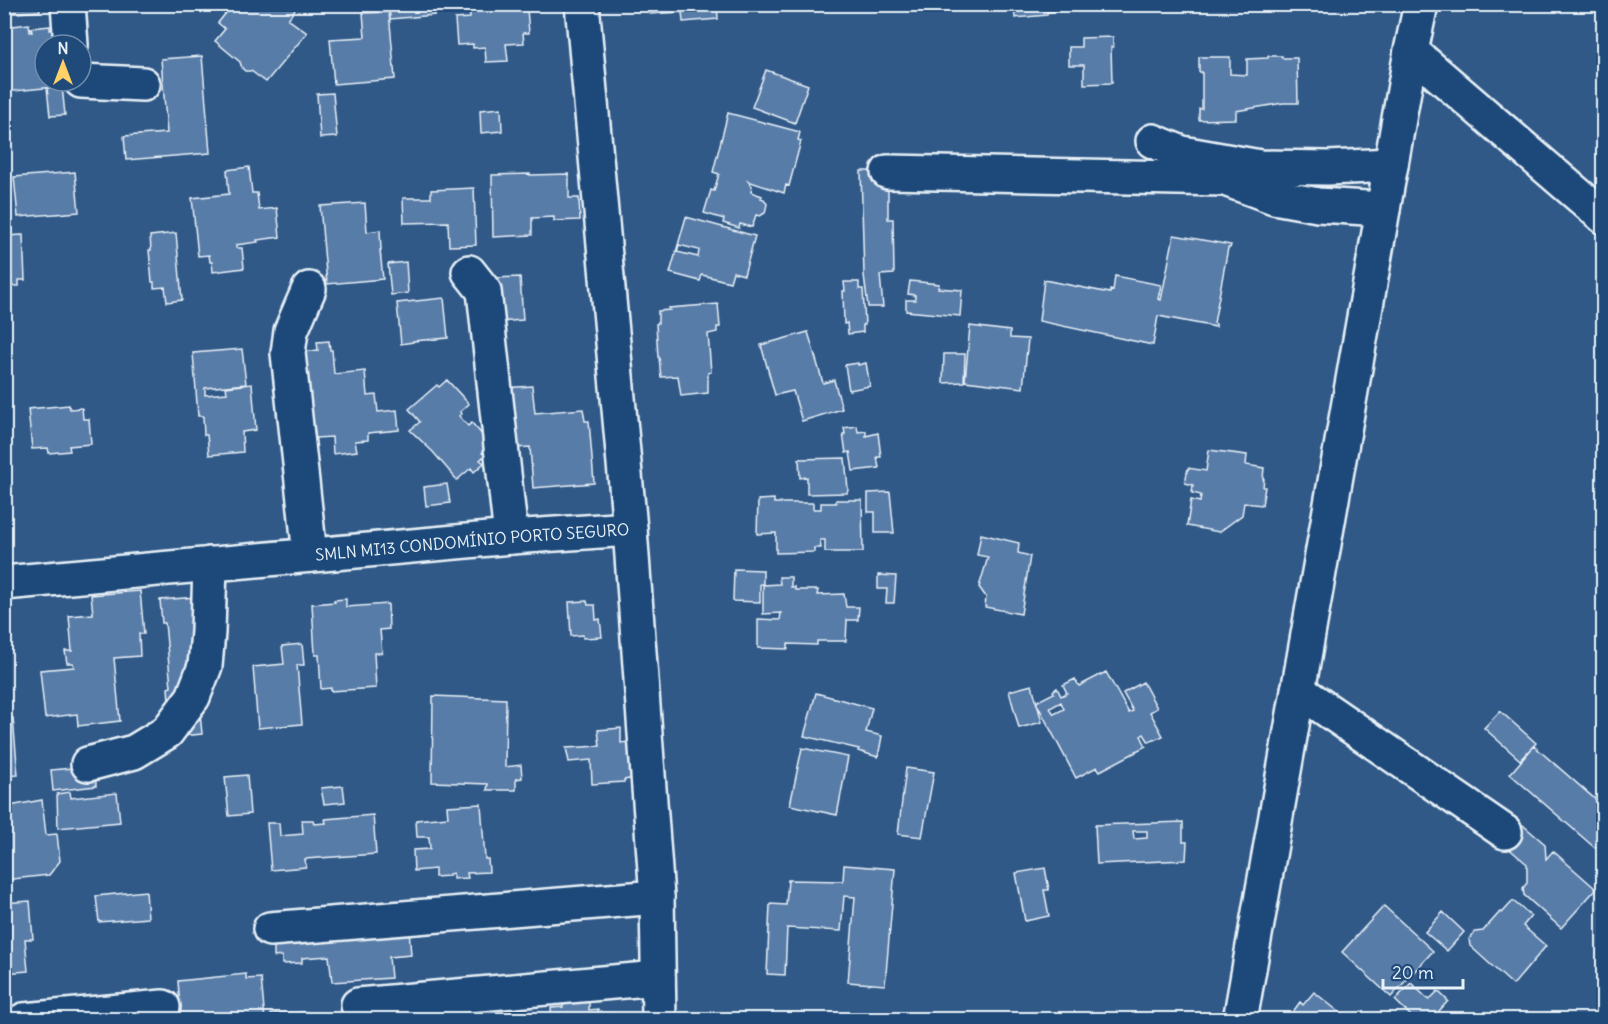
<svg xmlns="http://www.w3.org/2000/svg" width="1608" height="1024" viewBox="0 0 1608 1024" font-family="Delius,sans-serif">
	<style>
		.building { fill: #597ba8; stroke: #e8f1f8; stroke-width: 1.5; fill-rule: evenodd }
		.lines { fill: none; stroke-linecap: round; stroke-linejoin: round }
		.minor-casing { stroke: #e8f1f8; stroke-width: 38 }
		.minor { stroke: #1f4a7a; stroke-width: 33 }
		.labels { text-anchor: middle; stroke-width: 6; stroke-linejoin: round; paint-order: stroke }
		.street-label { font-size: 16px; fill: #e8f1f8; stroke: #1f4a7a }
	</style>
	<rect width="100%" height="100%" fill="#305988"/>
	<filter id="ink" filterUnits="userSpaceOnUse"><feTurbulence type="fractalNoise" baseFrequency=".0167" numOctaves="2"/><feDisplacementMap in="SourceGraphic" scale="12" xChannelSelector="R" yChannelSelector="G"/><feConvolveMatrix kernelMatrix="1 2 1 2 8 2 1 2 1" color-interpolation-filters="sRGB"/></filter>
	<g filter="url(#ink)">
		<path class="building" d="M4 4H39L40 11 4 14Z
			M233 4 242 10 247 4H299L288 19 307 33 266 82 251 71H245L242 68 240 62 215 41 225 29 218 23Z
			M389 4H434L435 15 390 19Z
			M469 4H520L521 9H527L529 33H523L524 43 506 44 508 61 486 62 485 47 473 48V44L457 45 455 19 470 18Z
			M649 4H717L718 19 683 22 682 12 650 14Z
			M1014 4H1055V11L1047 12V15L1015 18Z
			M389 12 395 79 334 84 330 39 365 37 363 13Z
			M29 24 30 32H32L31 28 50 26V30H53L55 45H45V81H58V82L54 83V87L4 92V27Z
			M1113 37V47H1111L1112 83 1084 84V65H1069V47H1081V38Z
			M202 56 210 153 126 160 124 136 167 133 161 59Z
			M1268 56H1282V58H1297L1298 103H1283L1236 111V119L1199 120V109H1202V72H1199V57H1230V74L1247 75V59L1268 58Z
			M766 70 808 85 795 123 752 107Z
			M62 86 65 115 50 116 47 88Z
			M333 93 337 137 320 138 317 94Z
			M501 108 502 131 481 133 480 110Z
			M728 113 800 132 798 140 801 141 789 186 786 185 784 193 748 181 752 186 751 192 762 196 761 198 764 199 767 204 765 213 760 216 756 215 752 227 740 224 739 228 723 223 724 219 704 213 711 190 714 191 719 174 713 172Z
			M249 167 252 193H257L259 210 277 208 280 237 257 240 258 242 236 245V248H242L244 268 213 272 212 262H210L209 255 198 256 192 198 229 194 227 170Z
			M861 171H888V219H893L894 274 880 275 883 307H868L864 275Z
			M75 172 79 212 18 217 14 177Z
			M530 174V175L569 174V198H579L580 220 554 221V217L532 218V235L493 237 492 175Z
			M474 188 476 245 449 246 448 222 404 223 403 198H431V190Z
			M365 203 367 232 380 230 381 250H380L383 279 327 284 320 206Z
			M686 217 755 236 744 275 733 272 730 282 702 275 700 281 670 273ZM679 245 699 250 698 257 677 252Z
			M176 233 182 300 167 302 165 287 154 288V282H152L149 250H151L150 236Z
			M23 235 25 280H19V286H4V236Z
			M1174 235 1231 245 1230 248H1228L1214 323 1216 324V327L1158 316 1153 345 1039 321 1044 280 1110 293V290L1113 291 1115 276 1161 285 1158 299 1161 300Z
			M406 262 408 293 391 295 388 264Z
			M520 277 523 320 497 322 495 278Z
			M910 281 939 284 938 288 962 290 960 316 906 311V300H915V295L908 294Z
			M844 282H859V289H863L865 325H863V332L848 334 847 323 844 324 843 291H845Z
			M444 298 448 338 413 341V342L401 344 397 303Z
			M718 304 720 327H717V332L708 334 711 372 708 373V393L681 396 678 376 661 377 659 357H658L656 324 658 323V311L670 310 669 308Z
			M970 326 1010 331V338L1028 339 1023 388 965 381Z
			M808 332 823 383 834 380 842 409 802 421 793 391 775 395 761 345Z
			M329 341 330 350H332L334 374 365 371 367 396 376 395 378 412 397 410 399 430 368 433V440L355 441 357 451 333 454 332 437 315 438 313 426H312L305 352 318 350 317 342Z
			M242 349 246 384 205 388V395L227 393 226 387 252 384 256 430 242 432 243 452 209 455 207 435H204L203 416H198L193 353Z
			M944 354H965L964 382 943 383Z
			M858 363V365L866 363 870 386 849 390 845 365Z
			M447 380 469 404 460 412 462 414 459 416 468 426 472 423 491 445 482 453 485 455 480 460 484 463 474 472 471 468 457 480 433 452 410 430 420 422 409 409 437 385 439 387Z
			M532 386 535 413 583 409 585 421H589L594 483 533 488 530 447 516 448 503 388Z
			M69 405 70 409 82 408 83 419H89L91 444 69 446 70 451 49 453 48 448 32 449 28 409Z
			M857 426 858 432 866 431V436L878 433 881 457H877L879 468 853 471 850 452 846 453 843 434H845L844 428Z
			M1209 450 1247 455 1246 465 1264 468 1263 479H1264L1263 487H1265L1262 505 1244 503 1242 515 1219 532 1187 526 1191 500 1200 502 1201 495 1192 493 1193 485 1185 483 1188 468 1206 471Z
			M845 458 848 490 847 493 807 494V477L800 478 799 459Z
			M447 484 450 503 426 506 424 487Z
			M890 492 894 533H875V512H868V493Z
			M774 499V503H813V509H821V503H836V500H862L863 552H825V540H820L821 548H814V552L776 553V533L757 534 758 500Z
			M981 534 1019 543 1018 553 1030 556 1021 614 985 607 986 597 979 587 988 557 977 555Z
			M734 569 763 570V584H760V602L733 601Z
			M878 575 896 576 894 603H886L887 589H878Z
			M779 577H791V587H795V590H818L817 595 844 594 846 607H859L858 620H847L846 641H817V645L788 644V649L758 648V619L780 620 781 613 763 614V585L780 584Z
			M140 591 144 634H139L140 656 114 658 120 721 78 726 77 714 45 718 40 670 74 667 73 663H67L65 651H72L69 616 93 614 91 595Z
			M221 595 225 646 194 648 202 734 172 737 168 688 171 687 165 623H162L160 600Z
			M346 599V607L388 604 389 629 380 630 382 653H374L376 688 331 691V688L321 689 319 655H315L312 604 335 602 334 600Z
			M587 601 588 605H595L596 620 600 619 602 637 583 638V635L571 636 569 602Z
			M302 644 304 665H297L302 724 258 728 253 667 284 664 282 646Z
			M1106 672 1129 713 1133 711 1123 693 1143 682 1157 708 1150 712 1163 736 1149 742 1144 734 1141 736 1146 746 1136 751V752L1100 771 1097 767 1076 778 1036 702 1054 693 1053 691 1057 688 1061 696 1067 693 1063 685 1075 679 1079 686ZM1061 702 1064 709 1054 714 1050 708Z
			M1032 685 1042 722 1019 728 1009 691Z
			M816 693 872 708 866 732 882 736 878 757 858 751 859 749 804 736Z
			M433 696 506 699 505 767 521 765 522 778 516 779V790H487L488 784 432 782Z
			M1500 711 1536 743 1520 760 1484 728Z
			M4 718H13L18 775 4 776Z
			M621 728V743L635 741V778L624 780V782L592 784 591 760 569 762 566 748 600 746 598 730Z
			M1534 746 1595 799 1597 796 1604 802V838L1595 848 1510 774Z
			M802 748 848 757 837 815 790 805Z
			M95 766 96 786 53 791 51 770Z
			M906 768 934 772 922 837 898 834Z
			M247 775 250 814 229 816 225 777Z
			M343 786 345 802 324 804 321 788Z
			M70 792 71 798 117 793 120 822 58 828 57 794Z
			M42 800 46 835 57 834 60 861 49 875 4 880V807Z
			M481 804 485 859H488L489 872 467 873 468 878 453 879V873L449 874V876L435 877V869L414 871 413 850 430 849 429 837H417L416 820 448 817 447 806Z
			M373 815 376 854 305 859 306 867 271 870 267 823H279L280 836 303 834 302 820H313L314 824 326 823 325 819Z
			M1517 820 1545 844 1546 859 1553 851 1596 889 1561 928 1524 895 1523 888 1527 883V864L1500 841Z
			M1183 822V842H1187L1186 860 1097 864 1095 825ZM1133 831H1147V838L1134 839Z
			M844 865 895 869 885 985 848 982 855 897 844 896 841 931 787 928 785 975 767 974 770 904 786 905 788 880 843 881Z
			M1045 868 1049 890H1044L1049 916 1025 921 1016 873Z
			M146 891 148 918 99 922 96 896Z
			M30 901 33 939H25L28 971 4 973V903Z
			M1513 901 1531 916 1523 926 1546 946 1513 985 1470 946 1469 939 1475 932 1483 931 1500 912 1502 913Z
			M1384 906 1433 951 1391 997 1342 952Z
			M1443 912 1464 932 1447 951 1425 932Z
			M408 917 411 955 389 957 391 978 332 982 329 956 302 958V963L282 964V956L274 957V945H280L279 928Z
			M246 974V979L261 978 265 1020H181L178 981Z
			M1411 983 1429 1000 1438 991 1448 1001 1431 1020H1415L1395 1000Z
			M1314 992 1348 1019V1020H1287L1300 1002 1303 1005Z
			M589 999V1010L598 1009V1013H611L612 1020H552L551 1008 563 1007V1001Z
			M492 1007 494 1019 502 1018 503 1020H456L455 1016 467 1015 466 1009Z
			M307 1012V1014H310L311 1020H271V1014Z"/>
		<g class="lines">
			<defs>
				<g id="minor">
					<path d="M68 4 71 45"/>
					<path d="M582 4 630 529 657 897 659 1020"/>
					<path d="M1421 4 1411 51 1604 217"/>
					<path d="M81 81 143 84"/>
					<path d="M1153 141 1182 153 1260 167 1328 168 1391 165"/>
					<path d="M888 172 1225 179 1274 197 1318 205 1383 209"/>
					<path d="M469 272 484 291 511 537"/>
					<path d="M309 289 291 331 288 353 310 555"/>
					<path id="s1" d="M4 583 511 537 630 529"/>
					<path d="M1298 690 1505 832"/>
					<path d="M88 764 134 752 167 732 193 697 205 666 208 632 210 564"/>
					<path d="M270 929 657 897"/>
					<path d="M358 1005 658 978"/>
					<path d="M24 1020 163 1007"/>
					<path d="M1240 1020 1411 51"/>
				</g>
			</defs>
			<use href="#minor" class="minor-casing"/>
			<use href="#minor" class="minor"/>
		</g>
	</g>
	<g class="labels">
		<g class="street-label">
			<text dy="6" stroke="none"><textPath href="#s1" startOffset="470">SMLN MI13 CONDOMÍNIO PORTO SEGURO</textPath></text>
		</g>
	</g>
	<rect width="1608" height="1024" fill="none" stroke="#1f4a7a" stroke-width="24"/>
	<rect x="12" y="12" width="1584" height="1000" fill="none" stroke="#e8f1f8" stroke-width="2" filter="url(#ink)"/>
	<g transform="translate(63 63)"><circle r="28" fill="#1f4a7a" stroke="#6f8dac" stroke-width="1.5"/>
	<path d="M0-4.5L10 22L0 15L-10 22Z" fill="#ffd166"/>
	<text y="-9" font-size="16" font-weight="bold" text-anchor="middle" fill="#e8f1f8">N</text>
	</g>
	<path d="M1383 979v9h80v-9" fill="none" stroke="#e8f1f8" stroke-width="3"/>
	<text x="1392" y="979" font-size="18" fill="#e8f1f8" stroke="#1f4a7a" stroke-width="4.5" paint-order="stroke">20 m</text>
</svg>
